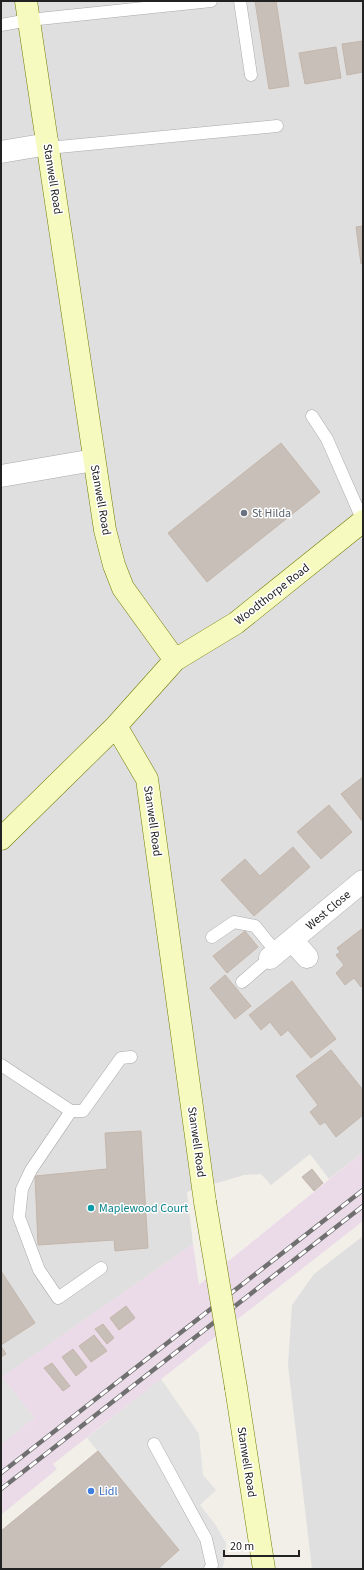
<svg xmlns="http://www.w3.org/2000/svg" width="364" height="1570" viewBox="0 0 364 1570" font-family="'Source Sans 3',sans-serif">
	<style>
		.residential { fill: #e0dfdf }
		.industrial { fill: #ebdbe8 }
		.parking { fill: #e2e2e2 }
		.building { fill: #c7bfb8; stroke: #c4b6ab }
		.lines { fill: none; stroke-linecap: round; stroke-linejoin: round }
		.lane-casing { stroke: #a9a9a9; stroke-width: 13 }
		.street-casing { stroke: #a9a9a9; stroke-width: 23 }
		.secondary-casing { stroke: #707d05; stroke-width: 23 }
		.lane { stroke: #fff; stroke-width: 12 }
		.street { stroke: #fff; stroke-width: 22 }
		.secondary { stroke: #f7fabf; stroke-width: 22 }
		.rail-casing { stroke: #707070; stroke-width: 4.5 }
		.rail { stroke: #fff; stroke-width: 3; stroke-dasharray: 9; stroke-linecap: butt }
		.secondary-bridge-casing { stroke: #707d05; stroke-width: 23; stroke-linecap: butt }
		.secondary-bridge { stroke: #f7fabf; stroke-width: 22 }
		.worship-dot { fill: #6b7280; stroke: #fff; stroke-width: 1.5 }
		.culture-dot { fill: #0f9aa8; stroke: #fff; stroke-width: 1.5 }
		.shop-dot { fill: #3f7fe0; stroke: #fff; stroke-width: 1.5 }
		.labels { text-anchor: middle; stroke-width: 3; stroke-linejoin: round; paint-order: stroke }
		.street-label { font-size: 12px; fill: #222; stroke: #fff }
		.worship-label { font-size: 12px; fill: #5b616d; stroke: #fff; text-anchor: start }
		.culture-label { font-size: 12px; fill: #0d838f; stroke: #fff; text-anchor: start }
		.shop-label { font-size: 12px; fill: #366cbe; stroke: #fff; text-anchor: start }
	</style>
	<rect width="100%" height="100%" fill="#f2efe9"/>
	<path class="residential" d="M1 1H363V1152L329 1179 310 1154 271 1185 261 1174 244 1175 187 1192 193 1244 1 1378Z
		M363 1236V1569H312L288 1365 292 1305 314 1274Z"/>
	<path class="industrial" d="M363 1152V1221L53 1464 57 1469 1 1515V1444L34 1418 2 1377 193 1244 199 1285Z"/>
	<path class="parking" d="M2 1377 34 1418 1 1444V1378Z
		M161 1379 199 1434 203 1475 216 1490 200 1505 215 1524 226 1543 225 1559 222 1569H158L179 1550 87 1438Z"/>
	<path class="building" d="M255 1H276L289 86 269 89Z
		M363 41V72L347 75 342 44Z
		M336 47 341 78 305 84 299 53Z
		M363 226V263L361 264 356 227Z
		M281 443 320 492 207 582 168 533Z
		M363 777V822L341 794Z
		M329 805 352 832 321 859 297 832Z
		M293 847 310 867 254 916 221 880 245 859 260 876Z
		M363 928V985L361 987 354 978 345 985 336 973 344 965 336 955 340 952 337 948Z
		M245 931 258 947 227 973 213 956Z
		M225 975 251 1006 235 1019 210 988Z
		M292 981 336 1039 311 1058 288 1030 281 1036 270 1022 261 1030 249 1015Z
		M331 1050 363 1090V1115L336 1137 325 1122 320 1125 310 1112 318 1105 296 1076Z
		M141 1131 148 1248 115 1251 114 1240 38 1245 35 1176 107 1169 105 1133Z
		M312 1169 323 1183 314 1191 302 1177Z
		M1 1271 35 1323 1 1345Z
		M126 1306 135 1318 119 1330 110 1318Z
		M103 1324 114 1338 107 1344 95 1329Z
		M94 1335 107 1351 91 1362 79 1346Z
		M1 1346 6 1354 1 1357Z
		M73 1349 87 1367 76 1376 62 1357Z
		M52 1363 70 1386 63 1391 44 1368Z
		M98 1451 179 1550 158 1569H1V1531Z"/>
	<g class="lines">
		<defs>
			<path id="lane" d="M240 1 251 75
				M1 25 29 20 211 1
				M48 148 277 126
				M312 416 327 439 363 521
				M212 937 234 922 255 926 277 953
				M242 982 270 958
				M1 1065 71 1111H83L121 1058 131 1057
				M71 1111 31 1170 22 1189 19 1217 39 1270 58 1298 101 1268
				M154 1444 206 1539 212 1565 210 1569"/>
			<path id="street" d="M1 152 48 144
				M1 476 94 460
				M292 940 307 957
				M270 958 363 881"/>
			<path id="secondary" d="M26 1 105 530 114 565 123 588 175 660
				M116 726 147 779 205 1202
				M1 839 116 726 175 660 236 623 363 521
				M236 1388 264 1569"/>
		</defs>
		<use href="#lane" class="lane-casing"/>
		<use href="#street" class="street-casing"/>
		<use href="#secondary" class="secondary-casing"/>
		<use href="#lane" class="lane"/>
		<use href="#street" class="street"/>
		<use href="#secondary" class="secondary"/>
		<defs>
			<path id="rail" d="M1 1473 363 1190
				M1 1489 363 1206"/>
		</defs>
		<use href="#rail" class="rail-casing"/>
		<use href="#rail" class="rail"/>
		<defs>
			<path id="secondary-bridge" d="M205 1202 236 1388"/>
		</defs>
		<use href="#secondary-bridge" class="secondary-bridge-casing"/>
		<use href="#secondary-bridge" class="secondary-bridge"/>
	</g>
	<circle class="worship-dot" cx="244" cy="513" r="4"/>
	<circle class="culture-dot" cx="91" cy="1208" r="4"/>
	<circle class="shop-dot" cx="91" cy="1491" r="4"/>
	<g class="labels">
		<g class="street-label">
			<text transform="translate(53 179) rotate(81)" y="4">Stanwell Road</text>
			<text transform="translate(101 500) rotate(80)" y="4">Stanwell Road</text>
			<text transform="translate(272 594) rotate(-38)" y="4">Woodthorpe Road</text>
			<text transform="translate(153 821) rotate(82)" y="4">Stanwell Road</text>
			<text transform="translate(328 910) rotate(-40)" y="4">West Close</text>
			<text transform="translate(197 1142) rotate(82)" y="4">Stanwell Road</text>
			<text transform="translate(247 1462) rotate(81)" y="4">Stanwell Road</text>
		</g>
		<g class="worship-label">
			<text x="252" y="517">St Hilda</text>
		</g>
		<g class="culture-label">
			<text x="99" y="1212">Maplewood Court</text>
		</g>
		<g class="shop-label">
			<text x="99" y="1495">Lidl</text>
		</g>
	</g>
	<rect width="364" height="1570" fill="none" stroke="#222222" stroke-width="4"/>
	<path d="M224 1550v6h75v-6" fill="none" stroke="#222222" stroke-width="2"/>
	<text x="230" y="1550" font-size="12" fill="#222222" stroke="#ffffff" stroke-width="3" paint-order="stroke">20 m</text>
</svg>
